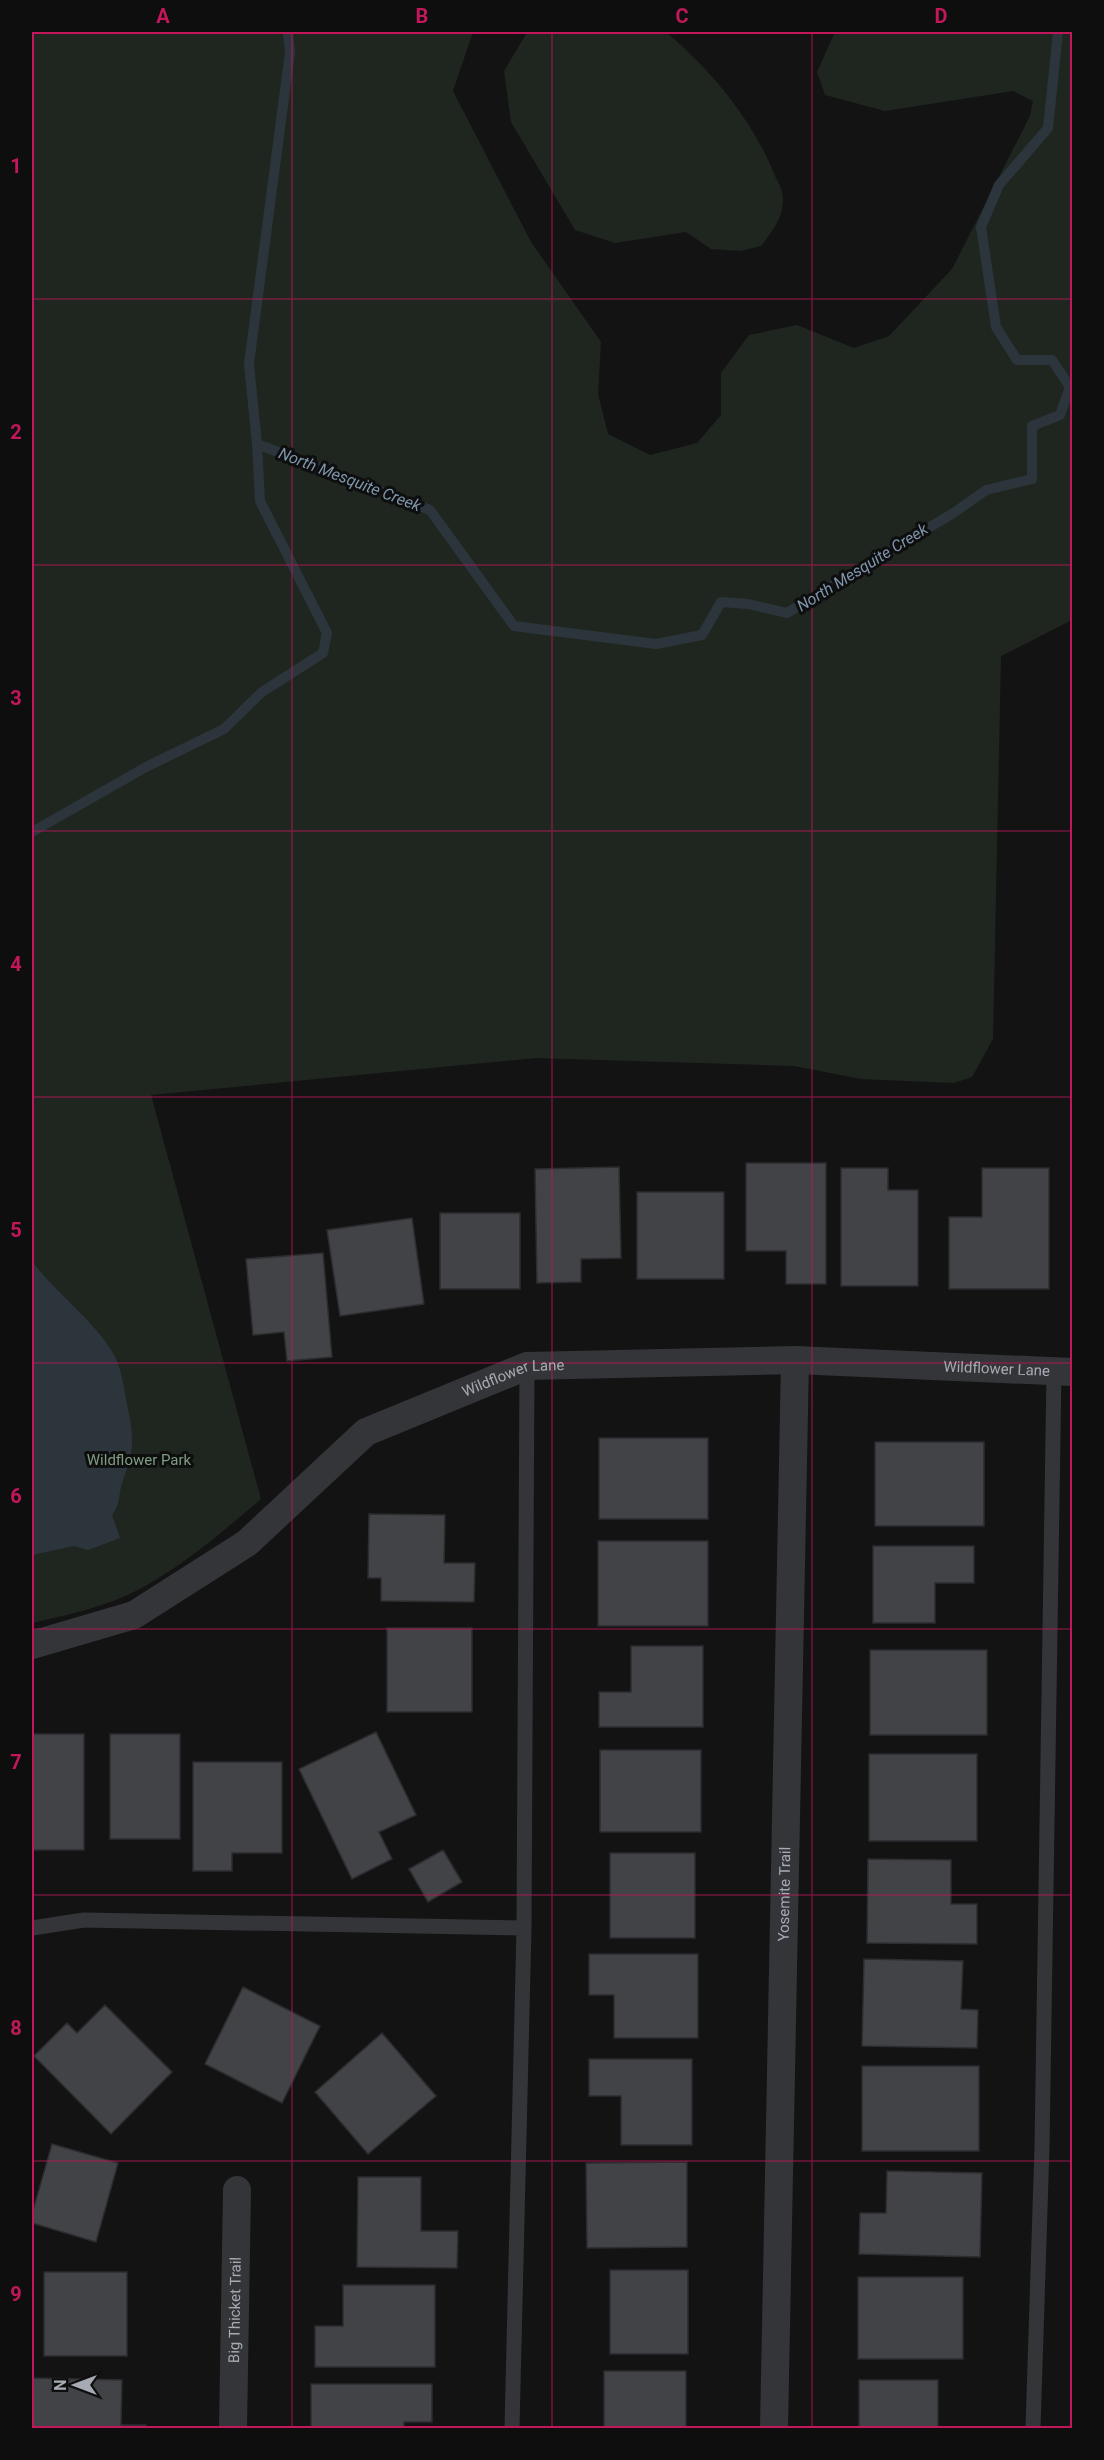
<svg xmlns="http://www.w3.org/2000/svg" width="1104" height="2460" viewBox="0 0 1104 2460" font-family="Roboto,sans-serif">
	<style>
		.green { fill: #1f2620 }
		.water { fill: #2d353c }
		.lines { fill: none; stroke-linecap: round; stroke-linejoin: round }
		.stream { stroke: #2d353c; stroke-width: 10 }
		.building { fill: #424347; stroke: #2d2d30; stroke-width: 1.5 }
		.lane { stroke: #343539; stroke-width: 15 }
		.street { stroke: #343539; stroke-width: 28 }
		.grid { fill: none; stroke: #c2185b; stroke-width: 1.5; stroke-opacity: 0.55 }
		.labels { text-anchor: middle; stroke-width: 6; stroke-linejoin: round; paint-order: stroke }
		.street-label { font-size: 15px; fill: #a6aab3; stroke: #0e0e0f }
		.park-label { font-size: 15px; fill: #7e9d80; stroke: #0e0e0f }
		.water-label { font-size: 16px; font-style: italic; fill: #7f96ac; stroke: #0e0e0f }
		.neatline { fill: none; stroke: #c2185b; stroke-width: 2 }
		.grid-label { font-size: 20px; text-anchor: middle; font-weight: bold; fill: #c2185b }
	</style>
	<rect width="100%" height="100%" fill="#131314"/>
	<path class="green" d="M32 32H473L453 91 531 242 601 342 598 394 608 434 650 455 697 443 721 415V373L749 335 797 325 854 348 889 336 952 269 1030 116 1033 101 1013 91 885 111 825 95 817 72 835 32H1072V620L1001 656 993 1039 972 1077 954 1083 861 1079 794 1066 536 1058 151 1095 261 1499C222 1532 183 1566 138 1590 105 1607 67 1615 32 1623Z
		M536 32H666C712 71 752 119 775 176 778 182 783 191 783 197 784 217 772 232 761 246L741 251 711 249 686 232 615 243 575 230 511 122 504 71 526 34Z"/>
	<path class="water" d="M32 1261C54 1292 101 1326 116 1359 123 1374 124 1392 128 1409 134 1438 134 1452 123 1480 118 1493 121 1504 112 1515L120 1538 88 1550 74 1546 32 1555Z"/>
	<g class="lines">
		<path class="stream" d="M288 32 290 52 249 364 257 444 430 510 514 626 656 644 702 635 721 602 748 604 787 613 955 512 986 490 1032 479V426L1060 415 1070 387 1052 360H1017L996 327 981 227 999 185 1048 128 1058 32
			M32 832 146 767 224 729 262 692 323 653 327 633 260 501 257 444"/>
	</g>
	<path class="building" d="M746 1163H826V1284H786V1251H746Z
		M619 1167 621 1258 581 1259V1282L537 1283 535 1169Z
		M841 1168H888V1190H918V1286H841Z
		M982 1168H1049V1289H949V1217H982Z
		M637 1192H724V1279H637Z
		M440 1213H520V1289H440Z
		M412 1218 424 1304 340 1316 327 1230Z
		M323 1253 332 1357 287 1361 284 1332 253 1335 246 1259Z
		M599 1438H708V1519H599Z
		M875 1442H984V1526H875Z
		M369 1514 445 1515 444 1563H475L474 1602 381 1601V1578H368Z
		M598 1541H708V1626H598Z
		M873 1546H974V1583H935V1623H873Z
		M387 1628H472V1712H387Z
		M631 1646H703V1727H599V1692H631Z
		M870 1650H987V1735H870Z
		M376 1732 416 1815 379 1832 392 1859 352 1879 299 1769Z
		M32 1734H84V1850H32Z
		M110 1734H180V1839H110Z
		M600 1750H701V1832H600Z
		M869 1754H977V1841H869Z
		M193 1762H282V1853H232V1871H193Z
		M443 1850 462 1882 428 1902 409 1869Z
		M610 1853H695V1938H610Z
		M868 1859 951 1860V1904H977V1944L867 1943Z
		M589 1954H698V2038H614V1995H589Z
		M864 1959 963 1961 961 2009 978 2010 977 2048 862 2046Z
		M243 1987 320 2026 282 2103 205 2064Z
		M105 2005 172 2072 111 2134 34 2056 67 2023 77 2033Z
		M382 2033 436 2096 368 2154 315 2092Z
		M589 2059H692V2145H621V2096H589Z
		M862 2066H979V2151H862Z
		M52 2144 118 2163 96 2242 32 2223V2214Z
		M687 2162V2247L587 2248 586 2163Z
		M887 2171 982 2173 980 2257 859 2254 860 2213H886Z
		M358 2177H421V2231H458L457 2268 357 2267Z
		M610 2270H688V2354H610Z
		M44 2272H127V2356H44Z
		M858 2277H963V2359H858Z
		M343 2285H435V2367H315V2326H343Z
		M604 2371H686V2428H604Z
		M32 2378 122 2380 121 2425H146V2428H32Z
		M859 2380H938V2427H949V2428H859Z
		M311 2384H432V2422H404V2428H311Z"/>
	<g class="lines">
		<path class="lane" d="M32 1928 84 1920 524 1928
			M512 2428 524 1928 527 1366
			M1033 2428 1042 2147 1054 1371"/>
		<g class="street">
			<path id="s1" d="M32 1645 134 1615 247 1543 366 1432 527 1366 795 1360 1072 1372"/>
			<path id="s2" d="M233 2428 237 2190"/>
			<path id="s3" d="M774 2428 795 1360"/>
		</g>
	</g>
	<path class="grid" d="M292 32V2428M552 32V2428M812 32V2428M32 299H1072M32 565H1072M32 831H1072M32 1097H1072M32 1363H1072M32 1629H1072M32 1895H1072M32 2161H1072"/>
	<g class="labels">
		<g class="street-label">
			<text dy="5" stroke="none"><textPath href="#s1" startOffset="1047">Wildflower Lane</textPath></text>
			<text dy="5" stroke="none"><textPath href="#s1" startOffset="561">Wildflower Lane</textPath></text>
			<text dy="5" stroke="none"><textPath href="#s3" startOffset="534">Yosemite Trail</textPath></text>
			<text dy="5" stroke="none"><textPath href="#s2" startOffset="118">Big Thicket Trail</textPath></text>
		</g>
		<g class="park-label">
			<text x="139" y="1465">Wildflower Park</text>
		</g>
		<g class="water-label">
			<text transform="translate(350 479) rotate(21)" y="6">North Mesquite Creek</text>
			<text transform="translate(862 567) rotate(-32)" y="6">North Mesquite Creek</text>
		</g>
	</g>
	<rect width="1104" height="2460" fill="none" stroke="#0e0e0f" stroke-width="66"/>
	<g transform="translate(75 2385) rotate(270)" stroke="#0e0e0f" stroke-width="4.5" paint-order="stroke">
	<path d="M0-4.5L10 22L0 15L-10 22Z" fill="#a6aab3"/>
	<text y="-9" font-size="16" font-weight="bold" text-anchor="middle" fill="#a6aab3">N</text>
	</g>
	<rect x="33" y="33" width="1038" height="2394" class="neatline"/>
	<g class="grid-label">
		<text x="163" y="23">A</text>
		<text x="422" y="23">B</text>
		<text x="682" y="23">C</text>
		<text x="941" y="23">D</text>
		<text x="16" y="173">1</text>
		<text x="16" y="439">2</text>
		<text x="16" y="705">3</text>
		<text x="16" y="971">4</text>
		<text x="16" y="1237">5</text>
		<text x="16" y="1503">6</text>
		<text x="16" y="1769">7</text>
		<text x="16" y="2035">8</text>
		<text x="16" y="2301">9</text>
	</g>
</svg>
